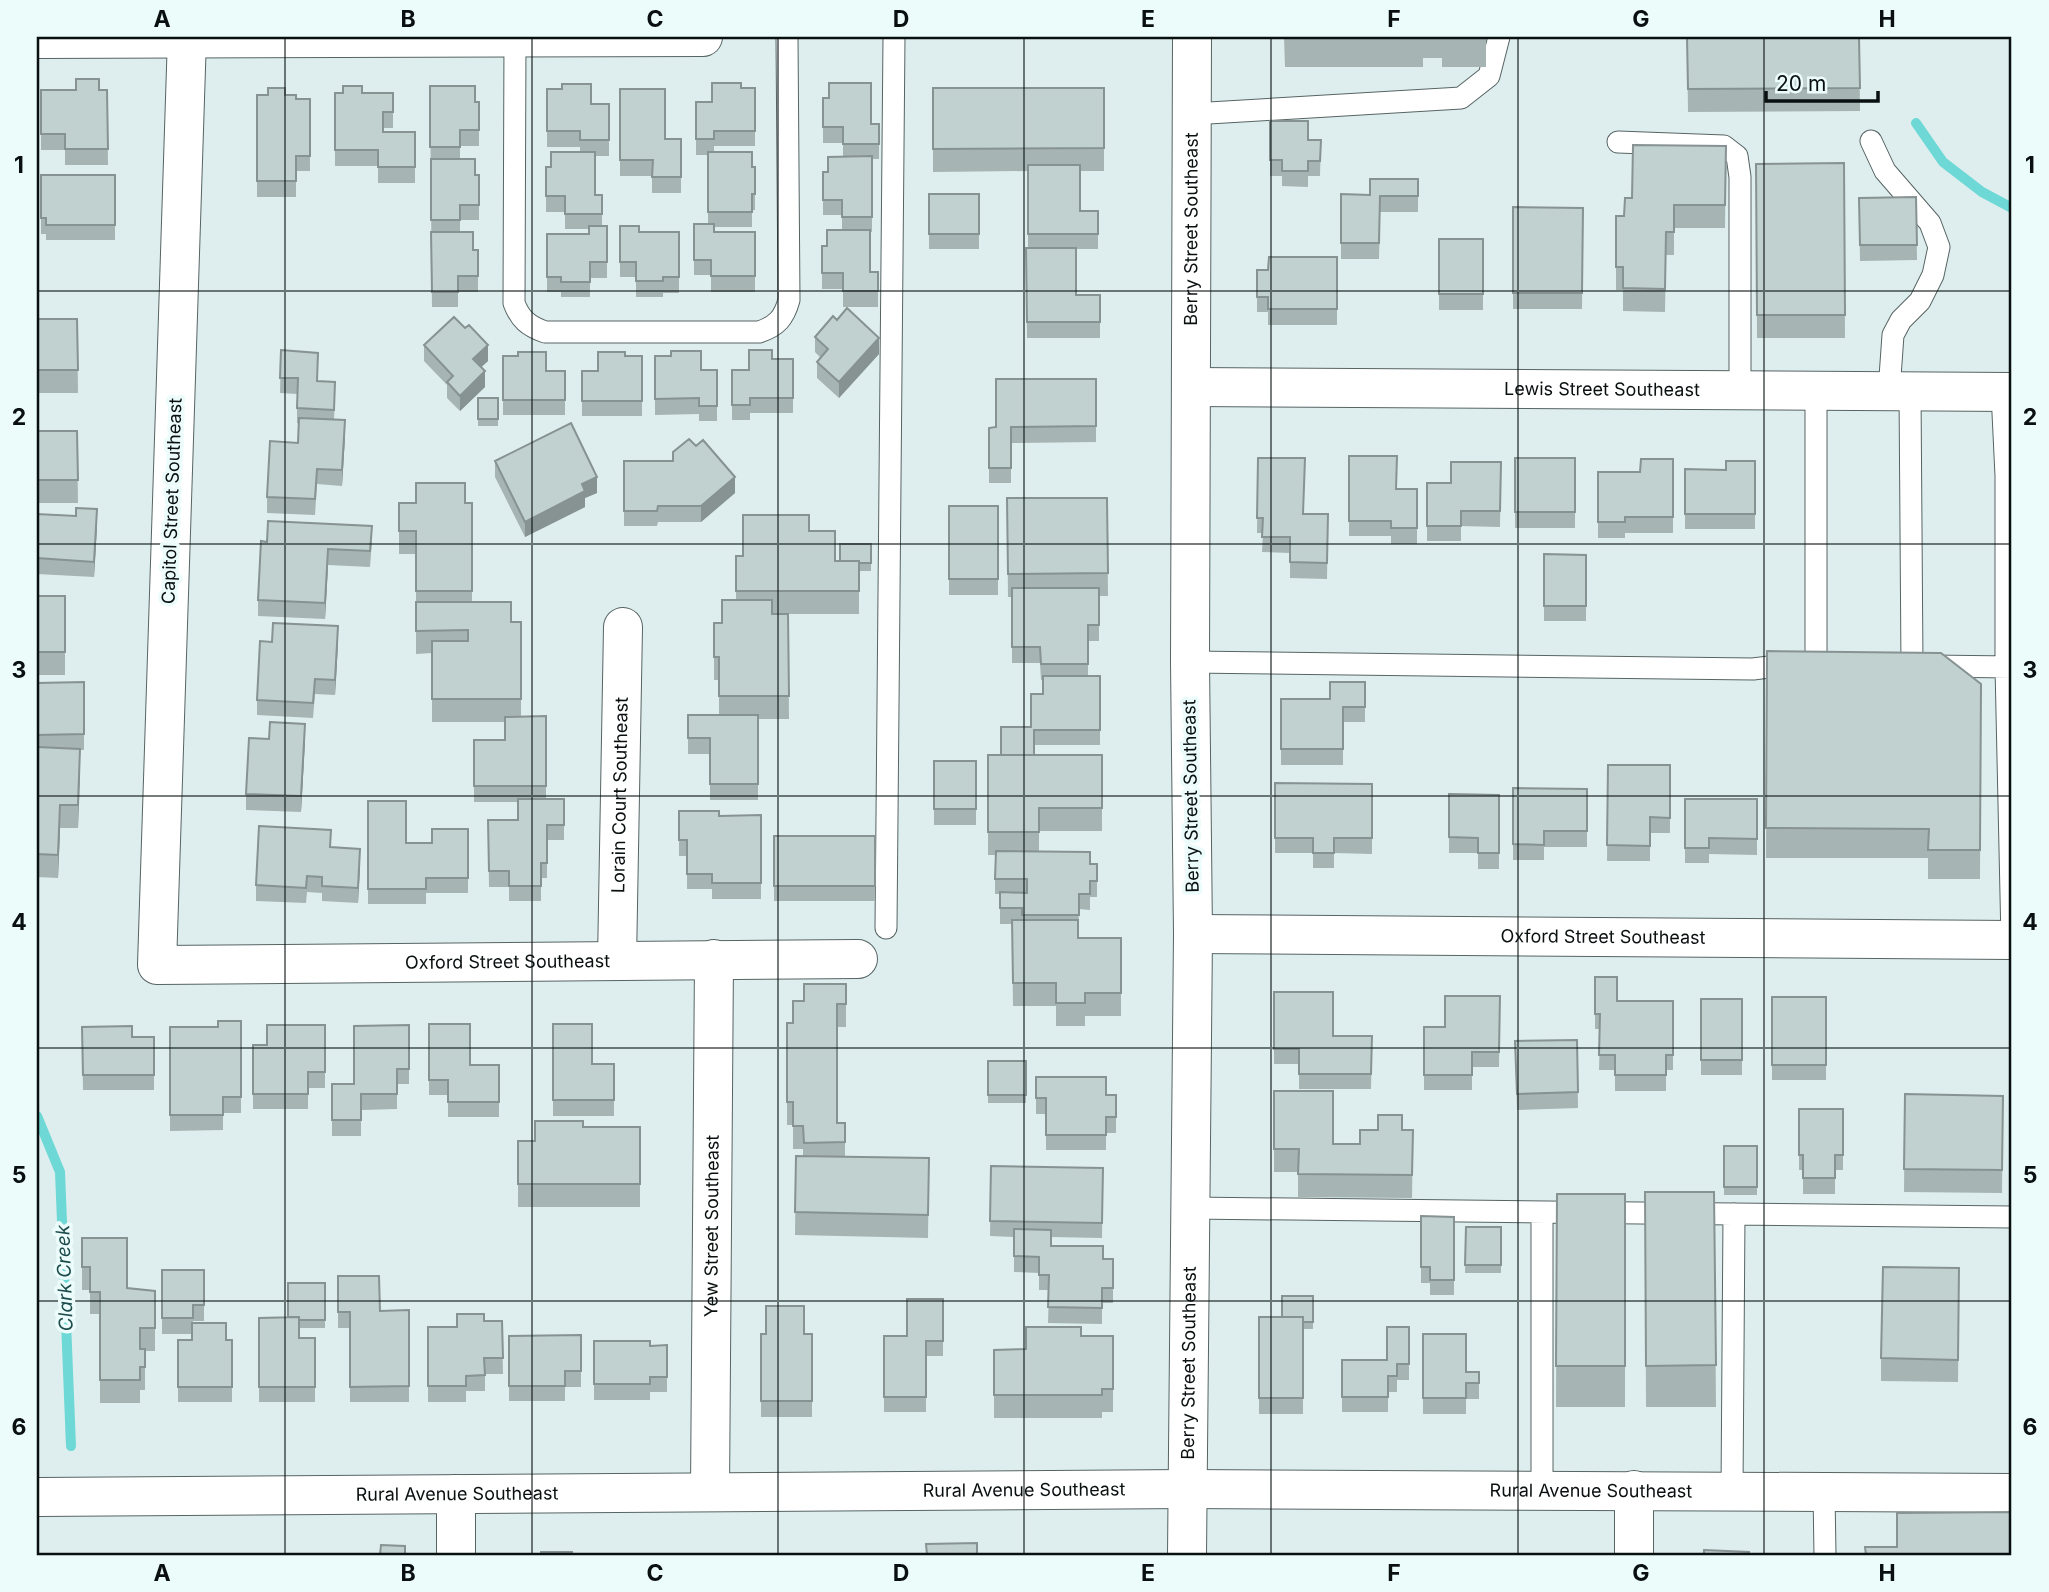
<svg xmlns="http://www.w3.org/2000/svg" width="2049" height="1592" viewBox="0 0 2049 1592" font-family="Inter,sans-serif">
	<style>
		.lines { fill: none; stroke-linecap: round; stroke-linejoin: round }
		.stream { stroke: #6dd8d5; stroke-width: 10 }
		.lane-casing { stroke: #566463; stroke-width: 23 }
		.street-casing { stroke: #566463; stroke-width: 40 }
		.secondary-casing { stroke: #566463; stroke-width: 40 }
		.lane { stroke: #fff; stroke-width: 21 }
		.street { stroke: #fff; stroke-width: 38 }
		.secondary { stroke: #fff; stroke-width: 38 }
		.wall { fill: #a6b4b3 }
		.shaded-wall { fill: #879292 }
		.building { fill: #c1d1d0; stroke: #879292; stroke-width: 2 }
		.grid { fill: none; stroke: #0a1010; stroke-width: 2; stroke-opacity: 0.55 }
		.labels { text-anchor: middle; stroke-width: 7; stroke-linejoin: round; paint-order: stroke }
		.street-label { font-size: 18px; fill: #0a1010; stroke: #ebfcfb }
		.water-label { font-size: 19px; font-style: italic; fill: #1b4b4a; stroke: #ebfcfb }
		.neatline { fill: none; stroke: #0a1010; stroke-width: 2.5 }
		.grid-label { font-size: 23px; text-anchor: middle; font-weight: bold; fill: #0a1010 }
	</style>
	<rect width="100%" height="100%" fill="#deeeee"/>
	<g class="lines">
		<path class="stream" d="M1916 123 1943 162 1982 192 2012 208
			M37 1116 60 1172 71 1446"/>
		<defs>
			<path id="lane" d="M515 38 514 303C520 319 528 326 545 332H759C777 326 784 318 789 300L787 37
				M1192 114 1461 98 1489 76 1499 37
				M1871 141 1885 171 1930 223 1939 247 1933 275 1920 301 1901 320 1893 335 1889 391
				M1618 142 1724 146 1737 156 1740 177V390
				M1816 391V664
				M1910 391 1912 666
				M2002 392 2006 476V667L2012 940
				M1190 662 1753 669 1793 664
				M1930 666 2012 667
				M886 928 894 37
				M1191 1208 2012 1217
				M1542 1212V1490
				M1732 1491 1734 1214
				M1824 1492 1825 1555"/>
			<g id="street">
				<path id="s1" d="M187 37 157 965 858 959"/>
				<path d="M37 39 703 37"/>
				<path id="s2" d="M1192 387 2012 392"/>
				<path id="s3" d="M1193 934 2012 940"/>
				<path id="s4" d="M617 961 623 627"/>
				<path d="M1634 1490V1555"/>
				<path id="s5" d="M710 1492 714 959"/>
				<path d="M456 1494V1555"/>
				<path id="s6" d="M1187 1555 1193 934 1190 662 1192 37"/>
			</g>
			<g id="secondary">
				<path id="s7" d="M37 1497 1187 1489 2012 1493"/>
			</g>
		</defs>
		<use href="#lane" class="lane-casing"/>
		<use href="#street" class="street-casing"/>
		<use href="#secondary" class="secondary-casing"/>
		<use href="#lane" class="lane"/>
		<use href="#street" class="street"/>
		<use href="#secondary" class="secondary"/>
	</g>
	<path class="wall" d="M1284 37H1486V67H1442V58H1423V67H1285Z
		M1687 37H1859L1860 111 1688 112Z
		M430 86 475 102H479V146H460V159L475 175H479V220H460V232L473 250H478V292H458V307H432Z
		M741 88H755V146H714V152L752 167H755V210H752V227H714V232H755V292H711V275H694V224H708V155H696V102H712Z
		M933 88H1104V171H1080V211H1098V249H1076V295H1100V338H1027L1026 248H1028V171L933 172Z
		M547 89 591 104H609V156H595V195H602V226H607V278H590V297H561V292H547V234H589V229H565V212H546V167H551L580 152V147H547Z
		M620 89 665 139H681V193H652V176H620Z
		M41 90H107L108 165H65V150H41Z
		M335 93H393V128H383V132H415V183H378V166H335Z
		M257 95H285L296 99H310V171H296V197H257Z
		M823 98H829L871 124H879V159H872V232H870V272H878V307H843V289H822V246H827L842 230V215H823V172H828L843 157V143H823Z
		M1270 121 1308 140H1321L1320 176H1308V187L1282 186V176H1270Z
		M1726 146 1725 228H1674V255H1666L1665 312 1623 311V290H1616V216H1624L1632 198Z
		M1844 163 1845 338H1757L1756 164Z
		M41 175H115V240H46V234H41Z
		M1418 179V212H1380L1379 259H1341V194L1370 195Z
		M929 194H979V249H929Z
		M1916 197 1917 260 1860 261 1859 198Z
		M1513 207 1583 208 1582 309H1513Z
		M620 226 639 232H679V293H663V297H636V277H620Z
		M1439 239H1483V310H1439Z
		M1337 257V325H1268V312H1257V270H1268Z
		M37 319H77L78 393H37Z
		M837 320 879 354 839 398 817 378V362L821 358 815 352V337Z
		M424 345 488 361 481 367 485 387 460 411 447 398V385L424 361Z
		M281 350 317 381 335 398 334 420 345 436 342 486 317 484 315 515 267 513V497L298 443 299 423H297V394L280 393Z
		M503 356 546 371H565V415H503Z
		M625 356H642V416H582V371H598Z
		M655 356 701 370H717V421H699V414L655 415Z
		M772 359H793V413H750V420H732V370H749Z
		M1096 379V442L1011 443V483H989V428L996 427Z
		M478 398H498V426H478Z
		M37 431H77L78 503H37Z
		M696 446 735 493 701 522H658L657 526H624V461H673Z
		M1349 456 1397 489H1417V544H1391V536H1349Z
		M1258 458 1304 514H1328L1327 579 1290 578V553L1262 552 1263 533H1257Z
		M1515 458H1575V528H1515Z
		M1673 459V533H1625V538H1598V472H1640Z
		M495 461 597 493 585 498V507L525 537 495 477Z
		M1755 461V529H1685V469L1726 470Z
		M1501 462 1500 527 1461 526V541H1427V483H1451Z
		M1007 498H1107L1108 596H1099V641H1088V676H1100V745H1034V755H1102V831H1039V852L1090 864H1097V897H1090V910L1079 909 1078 938H1121V1016H1085V1026H1056V1006H1013L1012 924H1000V894H995V855H988V755H1001L1031 727 1043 694V680H1041L1040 663H1012V597H1008Z
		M399 503H472V602L511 622H521V716H546V799H564V840H547V878H541V901H509V887H489L488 820H518V802H474V740H505V722H432V653L416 654V554H399Z
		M949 506H998V595H949Z
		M37 514 76 516 97 525 94 577 37 574Z
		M809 531 835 561H840L871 544V571H859V614H772H788L789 719H758V800H710V754H688V715H719V680H714V623H722L736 600V556H743Z
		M372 541 370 567 328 565 325 619 258 616V600L267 542Z
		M1544 554 1586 555V621H1544Z
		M37 596H65V675H37Z
		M338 642 335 695 315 694 313 718 257 715V700Z
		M1767 651 1981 684 1980 879H1928V858H1766Z
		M84 682V750H80L78 828H60L58 878 37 877V683Z
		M1365 682V722H1343V765H1281V699H1330Z
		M269 739 305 740 301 812 246 810V794Z
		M934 761H976V825H934Z
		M1608 765H1670V833H1650V861H1607Z
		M1275 783 1372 784V854L1334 853V868H1313V853H1275Z
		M1513 788 1587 789V847H1544V860H1513Z
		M1449 794 1499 795V869H1478V853H1449Z
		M1685 799H1757V855L1709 854V863H1685Z
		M368 801 406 843H432L468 829V893H426V904H368Z
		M679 811 719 816 761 815V899H712V889H687V856H679Z
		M774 836H875V901H774Z
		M330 847 360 865 358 903 322 901V893L307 892 306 903 256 901V885Z
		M1595 977 1617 1001H1673V1070H1666V1091H1615V1070H1599L1600 1029H1595Z
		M846 984V1027H837V1123H845V1157L929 1158 928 1238 795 1235 796 1156H803V1149H793V1125H787V1023H793L804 1001Z
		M1274 992 1333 1036H1372L1371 1089H1299V1064H1274Z
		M1500 996 1499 1067H1472V1090H1424V1027H1445Z
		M1772 997H1826V1080H1772Z
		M1701 999H1742V1075H1701Z
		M241 1021V1113H223V1130L170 1131V1027H218Z
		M429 1024 470 1065H499V1117H448V1095H429Z
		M553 1024 592 1064H614V1116H553Z
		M325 1025V1088H308V1109H253V1045H267Z
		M409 1025V1084H397V1109L361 1110V1136H332V1084H354Z
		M82 1027 132 1037H154V1090H83Z
		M1577 1040 1578 1108 1517 1110 1515 1041Z
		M988 1061H1026V1103H988Z
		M1036 1077 1106 1095H1116V1133H1106V1150H1046V1114H1036Z
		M1274 1091 1333 1144H1360L1402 1130H1413L1412 1198 1298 1197V1172H1274Z
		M1905 1094 2003 1096 2002 1193 1904 1192Z
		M1799 1109H1843V1170H1835V1194H1803V1170H1799Z
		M583 1127H640V1207H518V1141H535Z
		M1724 1146H1757V1195H1724Z
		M991 1166 1103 1168 1102 1238 1051 1237V1246L1103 1259H1113V1303H1102V1324L1048 1323 1049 1290H1039V1273L1014 1272V1237L990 1236Z
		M1645 1192H1714L1716 1407H1646Z
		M1557 1194H1625V1407H1556Z
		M1421 1216 1454 1217V1295H1430V1283H1421Z
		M1466 1227H1501V1273H1465Z
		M82 1238 127 1288 155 1291V1351H145V1390H140V1403H100V1314H90V1290H82Z
		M162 1270H204V1321H193V1323L226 1340H232V1402H178V1340H192V1334H162Z
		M338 1276 380 1311 409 1310V1402H350V1328H338Z
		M325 1283V1328H299V1338H315V1402H259V1318L288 1317Z
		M1959 1291 1958 1382 1881 1381V1358Z
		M1313 1296V1329H1303V1414H1259V1317H1282Z
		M943 1299V1356H926V1412H884V1336H907Z
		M484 1321H502L503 1374H485V1391H466V1402H428V1327H457Z
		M1409 1327V1380H1397V1392H1388V1412H1342V1360H1387Z
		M761 1334H812V1417H761Z
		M1423 1334 1466 1372H1479V1399H1466V1414H1423Z
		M581 1335V1387H565V1401H509V1336Z
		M1081 1336H1113V1412H1102V1418H994V1350L1026 1349Z
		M594 1341 650 1346 667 1345V1392H650V1400H594Z"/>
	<path class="shaded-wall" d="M879 338V354L839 398V382Z
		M488 345V361L473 375V359Z
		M485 371V387L460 411V396Z
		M345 420V436L342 486V470Z
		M597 477V493L585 498V507L525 537V522L582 484Z
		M735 477V493L701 522V506Z
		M97 509V525L94 577V562Z
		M328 549V565L325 619V603Z
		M338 626V642L335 695V680Z
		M305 724V740L301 812V796Z
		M80 749V772L78 828V805Z
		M60 805V828L58 878V855Z
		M360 849V865L358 903V888Z"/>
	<path class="building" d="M1687 37H1859L1860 88 1688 89Z
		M76 79H99V90H107L108 149H65V134H41V90H76Z
		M712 83H741V88H755V131H714V139H696V102H712Z
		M829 83H871V124H879V144H843V127H823V98H829Z
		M562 84H591V104H609V140H580V131H547V89H562Z
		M343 86H362V93H393V112H383V132H415V167H378V150H335V93H343Z
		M430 86H475V102H479V130H460V147H430Z
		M268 88H285V95H296V99H310V156H296V181H257V95H268Z
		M933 88H1104V148L933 149Z
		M620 89H665V139H681V177H652L653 160H620Z
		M1270 121H1308V140H1321L1320 161H1308V171H1282V160H1270Z
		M1633 145 1726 146 1725 205H1674V232H1666L1665 289 1623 288V267H1616V216H1624L1625 198H1632Z
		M551 152H595V195H602V214H565V196H546V167H551Z
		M708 152H752V167H755V194H752V212H708Z
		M872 156V217H842V200H823V172H828V157Z
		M431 159H475V175H479V205H460V220H431Z
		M1844 163 1845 315H1757L1756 164Z
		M1028 165H1080V211H1098V234H1028Z
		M41 175H115V225H46V218H41Z
		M1370 179H1418V196H1380L1379 243H1341V194L1370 195Z
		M929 194H979V234H929Z
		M1916 197 1917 245H1860L1859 198Z
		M1513 207 1583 208 1582 293H1513Z
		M694 224H714V232H755V276H711V260H694Z
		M589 226H607V262H590V282H561V277H547V234H589Z
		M620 226H639V232H679V277H663V281H636V262H620Z
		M827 230H870V272H878V291H843V273H822V246H827Z
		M431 232H473V250H478V276H458V292H432Z
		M1439 239H1483V294H1439Z
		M1026 248H1076V295H1100V322H1027Z
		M1269 257H1337V309H1268V297H1257V270H1268Z
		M847 308 879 338 839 382 817 362 828 349 815 337 833 316 837 320Z
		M454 317 465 328 469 325 488 345 473 359 485 371 460 396 447 382 453 376 424 345Z
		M37 319H77L78 370H37Z
		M281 350 318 353 317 381 335 382 334 410 297 408 298 378H280Z
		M749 350H772V359H793V398H750V405H732V370H749Z
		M671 351H701V370H717V406H699V398L655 399V356H671Z
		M518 352H546V371H565V400H503V356H518Z
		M598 352H625V356H642V401H582V371H598Z
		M996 379H1096V426L1011 427V468H989V428L996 427Z
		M478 398H498V419H478Z
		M299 418 345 420 342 470 317 469 315 499 267 497 270 441 298 443Z
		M571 423 597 477 582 484 585 491 525 522 495 461Z
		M37 431H77L78 480H37Z
		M689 439 696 446 703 440 735 477 701 506H658L657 511H624V461H673V452Z
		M1349 456H1397L1396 489H1417V528H1391V521H1349Z
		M1258 458H1305L1303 514H1328L1327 563 1290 562V537H1262L1263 518H1257Z
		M1515 458H1575V512H1515Z
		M1641 459H1673V517H1625V522H1598V472H1640Z
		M1726 461H1755V514H1685V469L1726 470Z
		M1451 462H1501L1500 511H1461V526H1427V483H1451Z
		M416 483H465V503H472V591H416V531H399V503H416Z
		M1007 498H1107L1108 573 1008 574Z
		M949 506H998V579H949Z
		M76 508 97 509 94 562 37 558V514L76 516Z
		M743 515H809V531H835V561H859V591H736V556H743Z
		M268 521 372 526 370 551 328 549 325 603 258 600 261 541 267 542Z
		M840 544H871V563H859V561H840Z
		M1544 554 1586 555V606H1544Z
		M1012 588H1099V625H1088V664H1041L1040 647H1012Z
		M37 596H65V652H37Z
		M722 600H772V614H788L789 696H719V657H714V623H722Z
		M416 602H511V622H521V699H432V641H468V630L416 631Z
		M273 623 338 626 335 680 315 679 313 703 257 700 260 641 272 642Z
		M1767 651 1941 653 1981 684 1980 850H1928L1929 829 1766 828Z
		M1043 676H1100V730H1034V755H1001V727H1031V694H1043Z
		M84 682V734L37 735V683Z
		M1330 682H1365V707H1343V749H1281V699H1330Z
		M688 715H758V784H710V738H688Z
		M546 716V786H474V740H505V717Z
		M270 722 305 724 301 796 246 794 249 738 269 739Z
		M37 747 80 749 78 805H60L58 855 37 854Z
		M988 755H1102V808H1039V832H988Z
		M934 761H976V809H934Z
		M1608 765H1670V818L1650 817V846L1607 845Z
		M1275 783 1372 784V838H1334V853H1313V838H1275Z
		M1513 788 1587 789V831H1544V845L1513 844Z
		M1449 794 1499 795V853H1478V838L1449 837Z
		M518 799H564V825H547V863H541V886H509V871H489L488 820H518Z
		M1685 799H1757V839L1709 838V848H1685Z
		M368 801H406V843H432V829H468V878H426V889H368Z
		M679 811H719V816L761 815V883H712V874H687V840H679Z
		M259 826 331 830 330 847 360 849 358 888 322 886V877L307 876 306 888 256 885Z
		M774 836H875V886H774Z
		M996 851 1090 852V864H1097V881H1090V894H1079V915H1022V908H1000V892L1027 893V879H995Z
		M1012 920H1078V938H1121V993H1085V1003H1056V983H1013Z
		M1595 977H1617V1001H1673V1055H1666V1075H1615V1055H1599L1600 1014H1595Z
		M804 984H846V1004H837V1123H845V1142L804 1143 803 1126H793V1102H787V1023H793V1001H804Z
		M1274 992H1333V1036H1372L1371 1074H1299V1049H1274Z
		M1445 996H1500L1499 1052H1472V1075H1424V1027H1445Z
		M1772 997H1826V1065H1772Z
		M1701 999H1742V1060H1701Z
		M218 1021H241V1097H223V1115H170V1027H218Z
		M429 1024H470V1065H499V1102H448V1080H429Z
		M553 1024H592V1064H614V1100H553Z
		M267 1025H325V1072H308V1094H253V1045H267Z
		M409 1025V1069H397V1094H361V1120H332V1084H354V1026Z
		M132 1026V1037H154V1075H83L82 1027Z
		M1577 1040 1578 1092 1517 1094 1515 1041Z
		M988 1061H1026V1095H988Z
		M1036 1077H1106V1095H1116V1117H1106V1135H1046V1098H1036Z
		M1274 1091H1333V1144H1360V1130H1378V1115H1402V1130H1413L1412 1175 1298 1174 1299 1149H1274Z
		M1905 1094 2003 1096 2002 1170 1904 1169Z
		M1799 1109H1843V1155H1835V1178H1803V1155H1799Z
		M535 1121H583V1127H640V1184H518V1141H535Z
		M1724 1146H1757V1187H1724Z
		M796 1156 929 1158 928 1215 795 1212Z
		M991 1166 1103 1168 1102 1223 990 1221Z
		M1645 1192H1714L1716 1365 1646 1366Z
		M1557 1194H1625V1366H1556Z
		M1421 1216 1454 1217V1280H1430V1267H1421Z
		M1466 1227H1501V1265H1465Z
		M1014 1229 1051 1230V1246H1103V1259H1113V1288H1102V1308L1048 1307 1049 1275H1039V1257L1014 1256Z
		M82 1238H127V1288L155 1291V1328H140V1349H145V1367H140V1380H100V1292H90V1267H82Z
		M1883 1267 1959 1268 1958 1360 1881 1358Z
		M162 1270H204V1305H193V1318H162Z
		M338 1276H379L380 1311 409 1310V1386L350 1387V1312H338Z
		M288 1283H325V1320H299V1317H288Z
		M1282 1296H1313V1322H1303V1317H1282Z
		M907 1299H943V1341H926V1397H884V1336H907Z
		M766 1306H804V1334H812V1401H761V1334H766Z
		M457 1314H484V1321H502L503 1358H484L485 1375 466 1376V1386H428V1327H457Z
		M299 1317V1338H315V1387H259V1318Z
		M1259 1317H1303V1398H1259Z
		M192 1323H226V1340H232V1387H178V1340H192Z
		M1026 1327H1081V1336H1113V1389H1102V1395H994V1350L1026 1349Z
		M1387 1327H1409V1364H1397V1376H1388V1397H1342V1360H1387Z
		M1423 1334H1466V1372H1479V1383H1466V1398H1423Z
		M581 1335V1371H565V1386H509V1336Z
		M594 1341H650V1346L667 1345V1377H650V1384H594Z
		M2012 1512V1555H1866L1865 1547H1897V1513Z
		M977 1543V1555H927L926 1544Z
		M381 1545 405 1546V1555H380Z
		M1704 1550 1749 1552V1555H1704Z
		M541 1552H572V1555H541Z"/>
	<path class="grid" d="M285 37V1555M532 37V1555M778 37V1555M1024 37V1555M1271 37V1555M1518 37V1555M1764 37V1555M37 291H2012M37 544H2012M37 796H2012M37 1048H2012M37 1301H2012"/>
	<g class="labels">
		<g class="street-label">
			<text dy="6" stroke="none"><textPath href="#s6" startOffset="1326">Berry Street Southeast</textPath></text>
			<text dy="6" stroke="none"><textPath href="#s2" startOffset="410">Lewis Street Southeast</textPath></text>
			<text transform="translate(172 501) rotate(-88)" y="6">Capitol Street Southeast</text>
			<text dy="6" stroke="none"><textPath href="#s4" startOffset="166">Lorain Court Southeast</textPath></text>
			<text transform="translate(1191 796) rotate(-91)" y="6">Berry Street Southeast</text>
			<text dy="6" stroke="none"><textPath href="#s3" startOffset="410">Oxford Street Southeast</textPath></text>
			<text dy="6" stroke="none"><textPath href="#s1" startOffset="1279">Oxford Street Southeast</textPath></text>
			<text dy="6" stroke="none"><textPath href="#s5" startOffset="266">Yew Street Southeast</textPath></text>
			<text dy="6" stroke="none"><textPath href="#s6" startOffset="192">Berry Street Southeast</textPath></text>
			<text dy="6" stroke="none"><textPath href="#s7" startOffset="987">Rural Avenue Southeast</textPath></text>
			<text dy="6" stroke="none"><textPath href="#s7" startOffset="1554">Rural Avenue Southeast</textPath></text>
			<text dy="6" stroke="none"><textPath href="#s7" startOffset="420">Rural Avenue Southeast</textPath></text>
		</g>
		<g class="water-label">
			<text transform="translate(64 1278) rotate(-92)" y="7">Clark Creek</text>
		</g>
	</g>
	<rect width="2049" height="1592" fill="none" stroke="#ebfcfb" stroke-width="77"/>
	<path d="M1766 91v10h112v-10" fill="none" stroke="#0a1010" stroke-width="3.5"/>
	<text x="1776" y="91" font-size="21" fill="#0a1010" stroke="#ebfcfb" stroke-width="5" paint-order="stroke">20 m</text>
	<rect x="38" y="38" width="1972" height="1516" class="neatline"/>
	<g class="grid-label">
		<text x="162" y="27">A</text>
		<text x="408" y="27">B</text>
		<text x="655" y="27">C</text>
		<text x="901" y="27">D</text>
		<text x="1148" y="27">E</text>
		<text x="1394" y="27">F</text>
		<text x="1641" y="27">G</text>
		<text x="1887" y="27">H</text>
		<text x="19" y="173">1</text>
		<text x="2030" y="173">1</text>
		<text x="19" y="425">2</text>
		<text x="2030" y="425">2</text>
		<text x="19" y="678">3</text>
		<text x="2030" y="678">3</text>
		<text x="19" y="930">4</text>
		<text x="2030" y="930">4</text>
		<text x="19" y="1183">5</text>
		<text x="2030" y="1183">5</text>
		<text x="19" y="1435">6</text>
		<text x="2030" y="1435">6</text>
		<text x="162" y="1581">A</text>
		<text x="408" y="1581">B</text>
		<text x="655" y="1581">C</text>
		<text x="901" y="1581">D</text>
		<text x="1148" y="1581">E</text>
		<text x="1394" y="1581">F</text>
		<text x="1641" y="1581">G</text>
		<text x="1887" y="1581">H</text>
	</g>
</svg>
